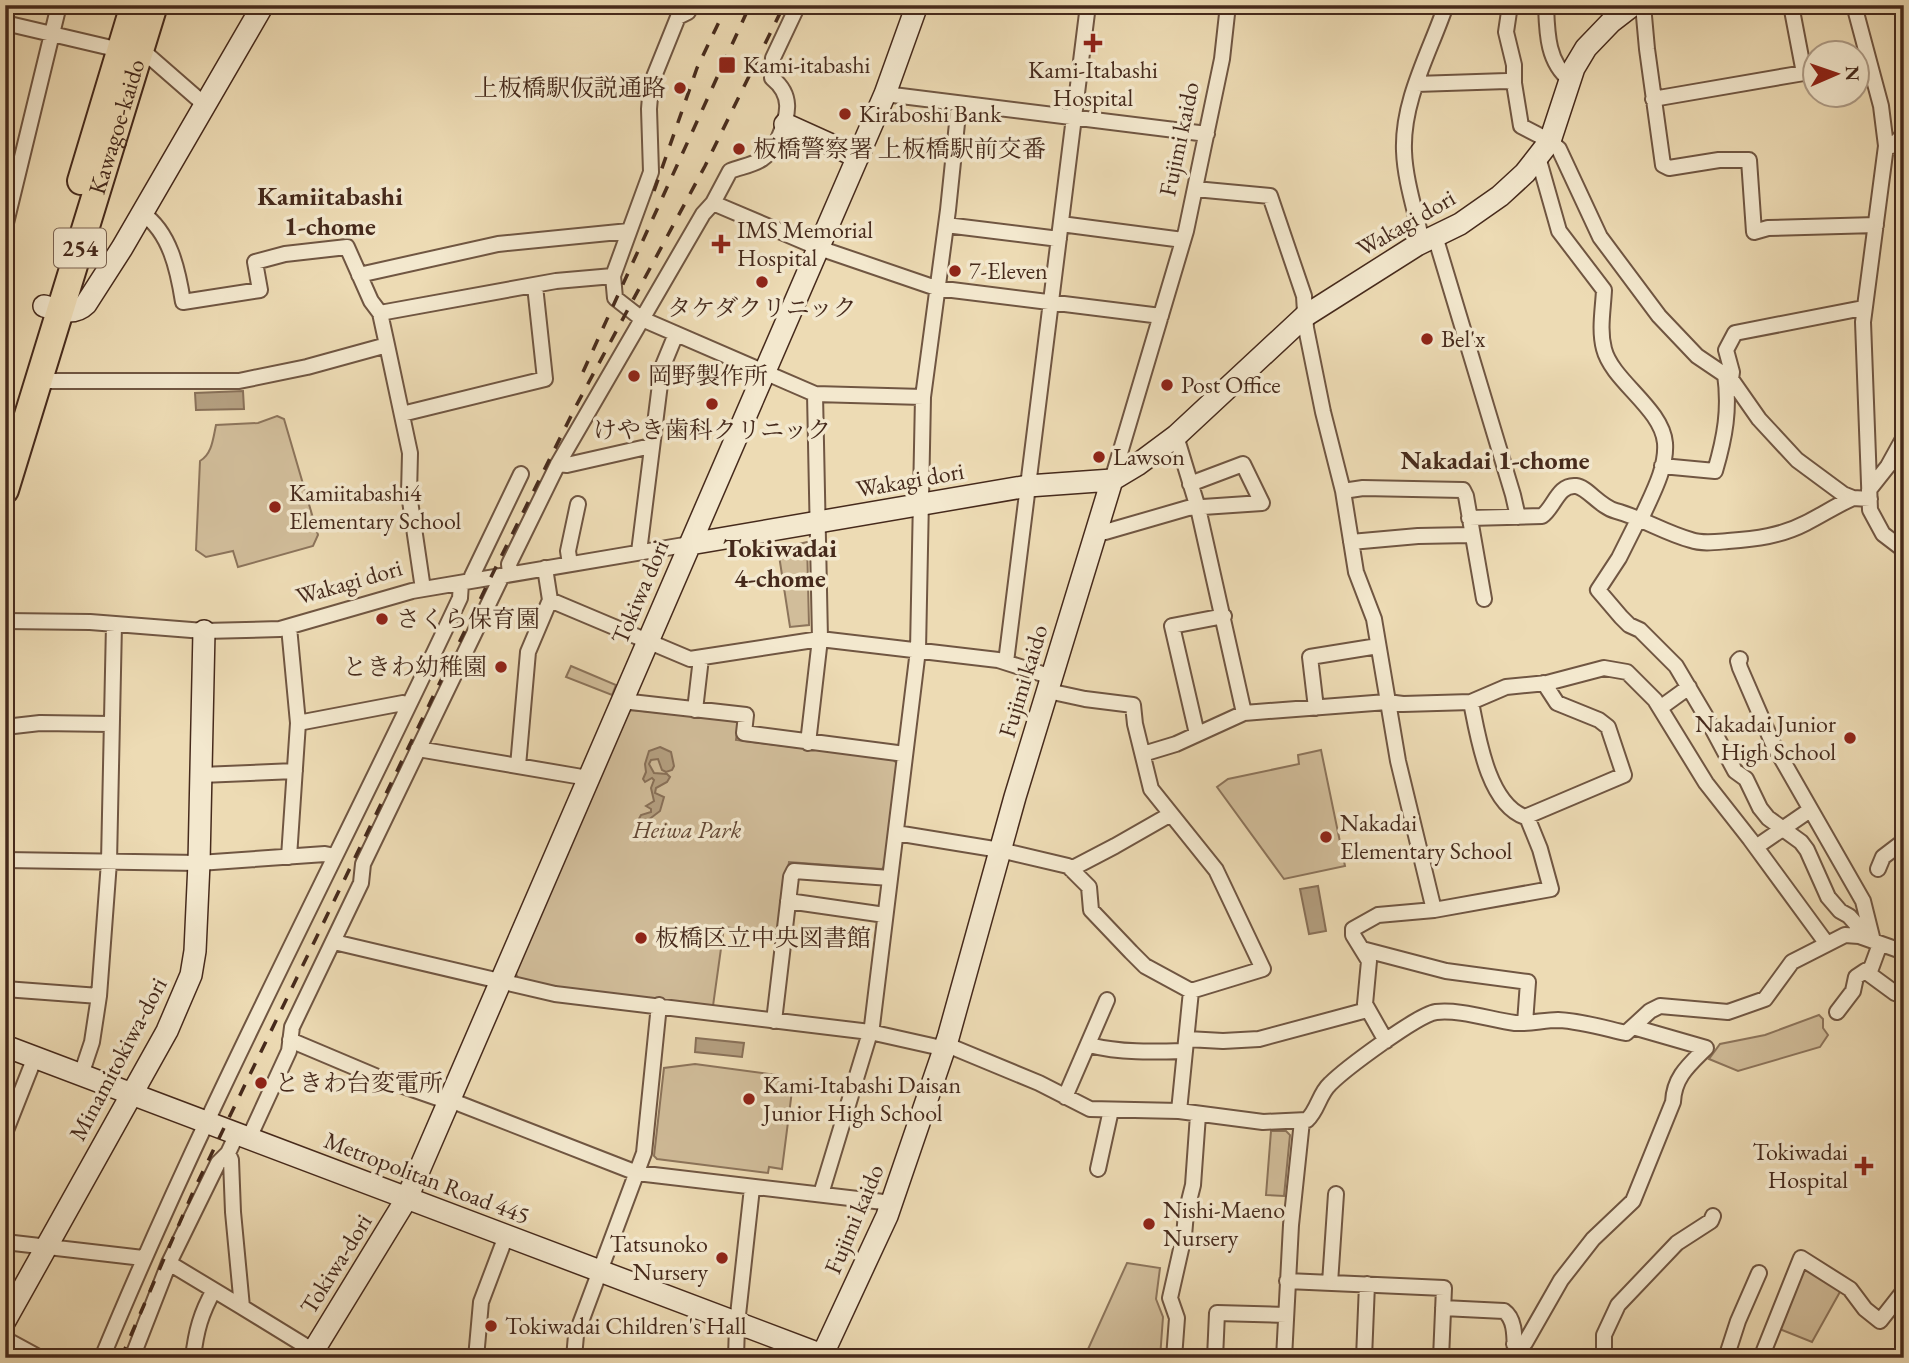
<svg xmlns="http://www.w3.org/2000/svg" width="1909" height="1363" viewBox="0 0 1909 1363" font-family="'EB Garamond','Noto Serif JP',serif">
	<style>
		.green { fill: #d1bd9a; stroke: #8c745b; stroke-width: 2 }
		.water { fill: #b49f80; stroke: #887058; stroke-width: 2 }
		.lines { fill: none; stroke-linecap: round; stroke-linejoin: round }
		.street-casing { stroke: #705642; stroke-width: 18 }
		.secondary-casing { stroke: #462a1c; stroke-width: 24 }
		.highway-casing { stroke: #462a1c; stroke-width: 30 }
		.street { stroke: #f3e8ce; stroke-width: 14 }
		.secondary { stroke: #f3e8ce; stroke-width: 21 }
		.highway { stroke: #eddbb4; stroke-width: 26 }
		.rail { stroke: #462a1c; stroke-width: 3.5; stroke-dasharray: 12 12; stroke-linecap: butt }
		.poi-dot { fill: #8f2418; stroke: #f3e8ce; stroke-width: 2.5 }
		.labels { text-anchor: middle; stroke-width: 7; stroke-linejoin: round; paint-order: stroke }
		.shield { fill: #f3e8ce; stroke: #7a6351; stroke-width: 2 }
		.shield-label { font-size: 23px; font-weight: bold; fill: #462a1c }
		.poi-label { font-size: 24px; fill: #462a1c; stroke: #f3e8ce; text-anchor: start }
		.street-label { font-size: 24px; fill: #462a1c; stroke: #f3e8ce }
		.park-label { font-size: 24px; font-style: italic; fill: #624735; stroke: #f3e8ce }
		.neighbourhood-label { font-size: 26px; font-weight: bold; fill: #462a1c; stroke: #f3e8ce }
	</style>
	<rect width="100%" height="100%" fill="#eddbb4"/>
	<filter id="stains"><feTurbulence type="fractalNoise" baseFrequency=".00286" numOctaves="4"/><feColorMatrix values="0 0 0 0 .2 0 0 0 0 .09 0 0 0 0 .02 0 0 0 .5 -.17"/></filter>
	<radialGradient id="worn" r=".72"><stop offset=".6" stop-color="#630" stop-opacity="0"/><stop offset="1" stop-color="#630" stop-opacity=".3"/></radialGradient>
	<path class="green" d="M277 416 284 419 318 535 313 546 238 567 233 551 206 557 196 550 200 461C212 454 213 439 216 425L258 423Z
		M807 542 809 625 790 627 778 549Z
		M571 666 616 685 612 695 566 677Z
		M632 710 735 720 738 724 736 740 893 759 898 765 885 865 882 869 789 862 778 935 724 927 713 1006 555 987 518 978 515 972 626 712Z
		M1321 750 1345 866 1284 879 1217 787 1228 779 1299 764 1298 755Z
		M1819 1015 1823 1019V1028L1828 1035 1820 1047 1738 1071 1709 1059 1720 1044 1765 1035Z
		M695 1064 777 1075 776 1081 793 1083 782 1169 769 1167 768 1173 657 1159 654 1156 664 1068Z
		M1271 1131H1286L1290 1135 1284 1196 1266 1195Z
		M1127 1263 1160 1268 1156 1299 1163 1317 1160 1358H1084Z
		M1803 1267 1841 1290 1812 1342 1777 1328Z"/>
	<path class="water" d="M243 391 244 409 196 410 195 393Z
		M660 747 671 752 674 766 672 770 666 772 662 770 658 759 651 760 649 764 654 773 667 774 670 777 667 782 656 788 655 793 664 797 660 811 643 824 650 838 645 841 638 834 635 826 641 815 651 812V809L646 806 654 801 651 788 654 780 652 778 645 782 643 779 646 772 645 764 649 751Z
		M1318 886 1326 931 1309 934 1300 889Z
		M696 1038 744 1043 742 1057 695 1052Z"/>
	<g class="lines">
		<defs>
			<path id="street" d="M691 5 688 12 678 17 651 84 649 109 651 172 613 276 615 298 642 319 815 394 923 397
				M1510 5 1506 32 1514 65V83
				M1546 5C1547 32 1547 62 1570 80
				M1643 5 1647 49 1663 165 1669 168 1719 160H1749L1754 232 1768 228 1876 225
				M1854 5 1881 106 1886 146 1863 322 1870 510 1883 534 1904 550
				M5 23 120 50
				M140 51 150 57 205 105
				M1416 84 1507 81 1514 83 1521 126 1550 141 1559 149 1600 237 1659 316 1697 356 1731 379 1759 419 1797 460 1843 494 1853 498 1870 499
				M885 94 1207 134
				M1653 99 1804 73 1791 5
				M1892 146 1904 134
				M1538 157 1559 231 1604 290C1603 310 1599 330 1604 349 1612 381 1662 408 1665 443 1667 469 1651 496 1641 519
				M1195 189 1270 196 1304 296 1306 328 1323 412 1343 491 1356 572 1374 619 1398 761 1434 910
				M713 203 819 248 936 288 1161 316
				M142 213C170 232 178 270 183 302L260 290 255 262 285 254 347 247 371 301 380 313 387 345 410 453 409 494 423 589
				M1061 224 1183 240
				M946 225 1059 239
				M5 227 59 5
				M1435 236 1513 495 1518 517
				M1422 242C1416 213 1405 181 1404 151 1402 100 1430 52 1446 5
				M359 275 498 244 629 231
				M380 313 556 281 613 276
				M1731 379 1732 372 1726 350 1735 333 1863 308
				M39 381H239L307 367 387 345
				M402 414 545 379 535 286
				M1176 436 1198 508 1244 713
				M558 464 567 465 651 446
				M1662 466 1715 471C1725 437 1730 409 1725 374
				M1112 480 1186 231 1222 59 1228 5
				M1869 490 1888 466 1904 437
				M1343 491 1363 488 1463 490 1466 496 1484 599
				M1469 518 1542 516C1554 508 1558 484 1576 486 1587 487 1600 507 1616 511 1642 518 1665 533 1691 540 1702 544 1716 542 1728 541 1756 539 1781 536 1806 523 1822 515 1837 505 1853 498
				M1639 518 1619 558 1598 590 1621 617 1629 625 1640 630 1676 666 1705 715 1735 771 1746 779 1760 808 1768 818 1801 842 1807 850 1828 897 1840 911 1849 916 1857 925 1862 937
				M1097 530 1105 532 1188 508 1262 503 1243 464 1190 484
				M1351 542 1418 536 1471 535
				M639 552 662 368 676 334
				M570 564 568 551 578 504
				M510 574 509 564 558 464 703 214 713 203 730 171C740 167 753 165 762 159 770 154 775 145 779 137 789 114 793 95 772 78L773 58 798 5
				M473 580 472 576 521 474
				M550 600 690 659 820 639 998 660 1052 677
				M5 621 90 622 204 631 280 629 412 591 690 544
				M289 627 298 723 289 857
				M1740 659 1738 661 1740 668 1772 742 1863 901 1873 941
				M1006 662 1088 5
				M622 701 746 715 744 733 905 754
				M1471 702C1478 737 1488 804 1525 817L1624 775 1608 727 1599 720 1557 703 1544 683
				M1316 708 1310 657 1378 646
				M1660 708 1689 687
				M695 710 701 658
				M298 723 403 703 408 705
				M5 727 40 723 111 724
				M1197 734 1172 626 1224 616
				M808 743 820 639 815 394
				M418 749 588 778
				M1143 754 1176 744 1244 713 1387 702 1403 704 1471 702 1506 687 1547 683 1604 668 1627 672 1655 700 1706 783 1750 839 1827 944
				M518 766 528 652 550 600 545 568
				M201 775 295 771
				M896 833 1000 850 1068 866 1089 887 1091 910 1131 952 1145 966 1191 991 1263 969 1216 870 1151 789 1135 724 1133 705 1085 699 1048 691
				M1756 847 1810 810
				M5 860 199 863 325 854 335 856
				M1071 869 1115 846 1171 814
				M1878 869 1883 857 1904 841
				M788 901 885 915
				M334 942 555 994 870 1032 937 1047H952L1039 1083 1090 1109 1179 1111 1263 1122 1307 1120C1318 1110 1319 1094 1330 1084 1345 1069 1417 1015 1436 1012 1459 1009 1492 1020 1515 1023 1530 1024 1544 1020 1558 1020 1581 1021 1604 1028 1626 1033L1650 1011 1660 1006 1728 1012 1765 999 1792 962 1845 935 1859 936 1904 952
				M1362 949 1446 971 1528 982 1525 1023
				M1869 974 1880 944
				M5 989 99 996
				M1837 1012 1853 991 1856 977 1865 971 1895 993 1904 996
				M774 1021 791 877 794 871 890 878
				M1187 1039 1223 1041 1259 1039 1367 1010
				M290 1040 380 1078 449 1102
				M1386 1041 1365 1004 1369 961 1353 935V929L1378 915 1434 910 1551 889 1540 849 1527 817
				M1089 1045C1121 1053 1152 1052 1185 1051
				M81 1075 92 1042 99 996 109 862 114 624
				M1065 1097 1107 1000
				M450 1100 637 1173 892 1203
				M1179 1111 1191 991
				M5 1133 35 1057
				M249 1138 289 1051 292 1027 361 883 363 864 500 580V576
				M228 1153 231 1160 233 1212 242 1307 169 1263 218 1163 228 1153 237 1134
				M1098 1169 1111 1110
				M821 1194 872 1026 918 650 923 397 948 210 959 104
				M5 1242 143 1258
				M1287 1281 1444 1288 1441 1358
				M1330 1283 1336 1194
				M242 1307 325 1358
				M1443 1308 1504 1311C1517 1320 1514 1343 1515 1358
				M5 1339 40 1358
				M1514 1344 1525 1343 1561 1280 1593 1239 1633 1201 1673 1102C1674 1077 1689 1065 1706 1048L1633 1027
				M102 1358C209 1099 341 852 460 598L461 583
				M132 1358 169 1263
				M193 1358C196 1331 201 1313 214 1290
				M476 1358 481 1302 506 1236
				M574 1358 576 1335 644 1153 659 1005
				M736 1358 737 1324 752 1188
				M1174 1358 1177 1318 1170 1298 1184 1236 1186 1213 1193 1185 1198 1115
				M1215 1358 1217 1313 1286 1315
				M1284 1358 1291 1225 1302 1121
				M1364 1358 1367 1284
				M1604 1358V1335L1618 1305 1677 1243 1711 1221 1713 1216
				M1726 1358 1738 1321 1759 1273
				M1761 1358 1801 1258 1850 1289 1865 1309 1880 1321 1902 1293H1904"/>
			<path id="secondary" d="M785 124 858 157
				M44 306C59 310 74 316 86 304L122 248 263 5
				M690 544 1028 486 1112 480 1137 465 1176 436 1305 316 1417 245 1460 224 1500 196 1525 173 1550 141 1574 68 1586 48 1611 22 1633 5
				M5 1046 830 1358
				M5 1321 167 1031 191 975 195 951 199 863 204 631
				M309 1358 407 1198 885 94 917 5
				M821 1358 887 1216 948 1038 1015 797 1112 480"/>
			<g id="highway">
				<path d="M81 181 134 5"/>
				<path id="s1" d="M5 490 154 5"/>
			</g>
		</defs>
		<use href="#street" class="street-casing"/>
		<use href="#secondary" class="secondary-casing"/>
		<use href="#highway" class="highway-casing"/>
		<use href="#street" class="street"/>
		<use href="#secondary" class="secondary"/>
		<use href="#highway" class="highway"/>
		<path class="rail" d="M654 191 697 68 727 5
			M583 372 750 5
			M121 1358 193 1192 491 577 576 406 705 166 784 5"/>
	</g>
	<g class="poi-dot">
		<path d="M1089.5 32.5h7v7h7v7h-7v7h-7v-7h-7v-7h7z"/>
		<rect x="718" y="56" width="18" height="18" rx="3.5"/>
		<circle cx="680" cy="88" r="7"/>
		<circle cx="845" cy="114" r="7"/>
		<circle cx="739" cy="149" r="7"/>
		<path d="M717.5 233.5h7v7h7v7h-7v7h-7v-7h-7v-7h7z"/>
		<circle cx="955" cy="271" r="7"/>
		<circle cx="762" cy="282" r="7"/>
		<circle cx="1427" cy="339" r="7"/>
		<circle cx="634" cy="376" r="7"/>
		<circle cx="1167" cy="385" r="7"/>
		<circle cx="712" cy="404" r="7"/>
		<circle cx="1099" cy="457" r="7"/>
		<circle cx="275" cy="507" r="7"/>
		<circle cx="382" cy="619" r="7"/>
		<circle cx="501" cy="667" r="7"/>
		<circle cx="1850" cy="738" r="7"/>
		<circle cx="1326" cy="837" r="7"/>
		<circle cx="641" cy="938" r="7"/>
		<circle cx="261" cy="1083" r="7"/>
		<circle cx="749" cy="1099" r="7"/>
		<path d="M1860.5 1155.5h7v7h7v7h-7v7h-7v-7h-7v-7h7z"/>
		<circle cx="1149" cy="1224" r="7"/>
		<circle cx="722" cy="1258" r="7"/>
		<circle cx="491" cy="1326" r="7"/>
	</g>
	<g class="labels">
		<rect class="shield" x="54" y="228.5" width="52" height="39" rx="5"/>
		<g class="shield-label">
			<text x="80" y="256">254</text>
		</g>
		<g class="poi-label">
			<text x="743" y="73">Kami-itabashi</text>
			<text x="1093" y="78" text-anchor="middle">Kami-Itabashi<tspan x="1093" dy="28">Hospital</tspan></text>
			<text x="666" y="96" text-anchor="end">上板橋駅仮説通路</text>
			<text x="859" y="122">Kiraboshi Bank</text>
			<text x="753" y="157">板橋警察署 上板橋駅前交番</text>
			<text x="737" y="238">IMS Memorial<tspan x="737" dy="28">Hospital</tspan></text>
			<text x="969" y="279">7-Eleven</text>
			<text x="762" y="316" text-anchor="middle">タケダクリニック</text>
			<text x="1441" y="347">Bel'x</text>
			<text x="648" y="384">岡野製作所</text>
			<text x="1181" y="393">Post Office</text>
			<text x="712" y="438" text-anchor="middle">けやき歯科クリニック</text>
			<text x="1113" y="465">Lawson</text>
			<text x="289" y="501">Kamiitabashi4<tspan x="289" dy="28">Elementary School</tspan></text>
			<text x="396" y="627">さくら保育園</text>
			<text x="487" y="675" text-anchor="end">ときわ幼稚園</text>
			<text x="1836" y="732" text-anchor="end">Nakadai Junior<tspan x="1836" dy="28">High School</tspan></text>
			<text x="1340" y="831">Nakadai<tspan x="1340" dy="28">Elementary School</tspan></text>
			<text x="655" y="946">板橋区立中央図書館</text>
			<text x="275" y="1091">ときわ台変電所</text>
			<text x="763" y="1093">Kami-Itabashi Daisan<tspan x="763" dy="28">Junior High School</tspan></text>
			<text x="1848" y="1160" text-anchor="end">Tokiwadai<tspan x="1848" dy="28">Hospital</tspan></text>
			<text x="1163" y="1218">Nishi-Maeno<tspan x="1163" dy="28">Nursery</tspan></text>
			<text x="708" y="1252" text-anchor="end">Tatsunoko<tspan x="708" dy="28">Nursery</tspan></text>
			<text x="505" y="1334">Tokiwadai Children's Hall</text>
		</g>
		<g class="street-label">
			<text dy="8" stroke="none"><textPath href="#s1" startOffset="380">Kawagoe-kaido</textPath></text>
			<text transform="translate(1179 139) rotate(-78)" y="8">Fujimi kaido</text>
			<text transform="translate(1406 223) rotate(-30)" y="8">Wakagi dori</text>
			<text transform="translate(910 480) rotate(-10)" y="8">Wakagi dori</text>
			<text transform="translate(349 582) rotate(-16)" y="8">Wakagi dori</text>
			<text transform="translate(640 592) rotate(-67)" y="8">Tokiwa dori</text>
			<text transform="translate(1023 681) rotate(-73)" y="8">Fujimi kaido</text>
			<text transform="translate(118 1059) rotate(-62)" y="8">Minamitokiwa-dori</text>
			<text transform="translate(427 1178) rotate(21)" y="8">Metropolitan Road 445</text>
			<text transform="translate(854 1219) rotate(-67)" y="8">Fujimi kaido</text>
			<text transform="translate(336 1264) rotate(-58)" y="8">Tokiwa-dori</text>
		</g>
		<g class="park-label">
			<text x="687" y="838">Heiwa Park</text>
		</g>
		<g class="neighbourhood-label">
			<text x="330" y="205">Kamiitabashi<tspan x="330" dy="30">1-chome</tspan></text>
			<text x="1495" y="469">Nakadai 1-chome</text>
			<text x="780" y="557">Tokiwadai<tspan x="780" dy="30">4-chome</tspan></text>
		</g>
	</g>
	<rect width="1909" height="1363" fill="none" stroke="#eddbb4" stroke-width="28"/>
	<rect x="7" y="7" width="1895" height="1349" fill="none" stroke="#462a1c" stroke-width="3.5"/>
	<rect x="14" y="14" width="1881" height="1335" fill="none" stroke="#462a1c" stroke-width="2"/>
	<g transform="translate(1836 74) rotate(88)"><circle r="33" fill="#f3e8ce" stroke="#ae9c87" stroke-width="2"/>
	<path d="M0-5L12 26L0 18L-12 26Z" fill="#8f2418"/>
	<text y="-10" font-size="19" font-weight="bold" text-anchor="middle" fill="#462a1c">N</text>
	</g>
	<rect width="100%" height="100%" filter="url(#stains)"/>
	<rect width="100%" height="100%" fill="url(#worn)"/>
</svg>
